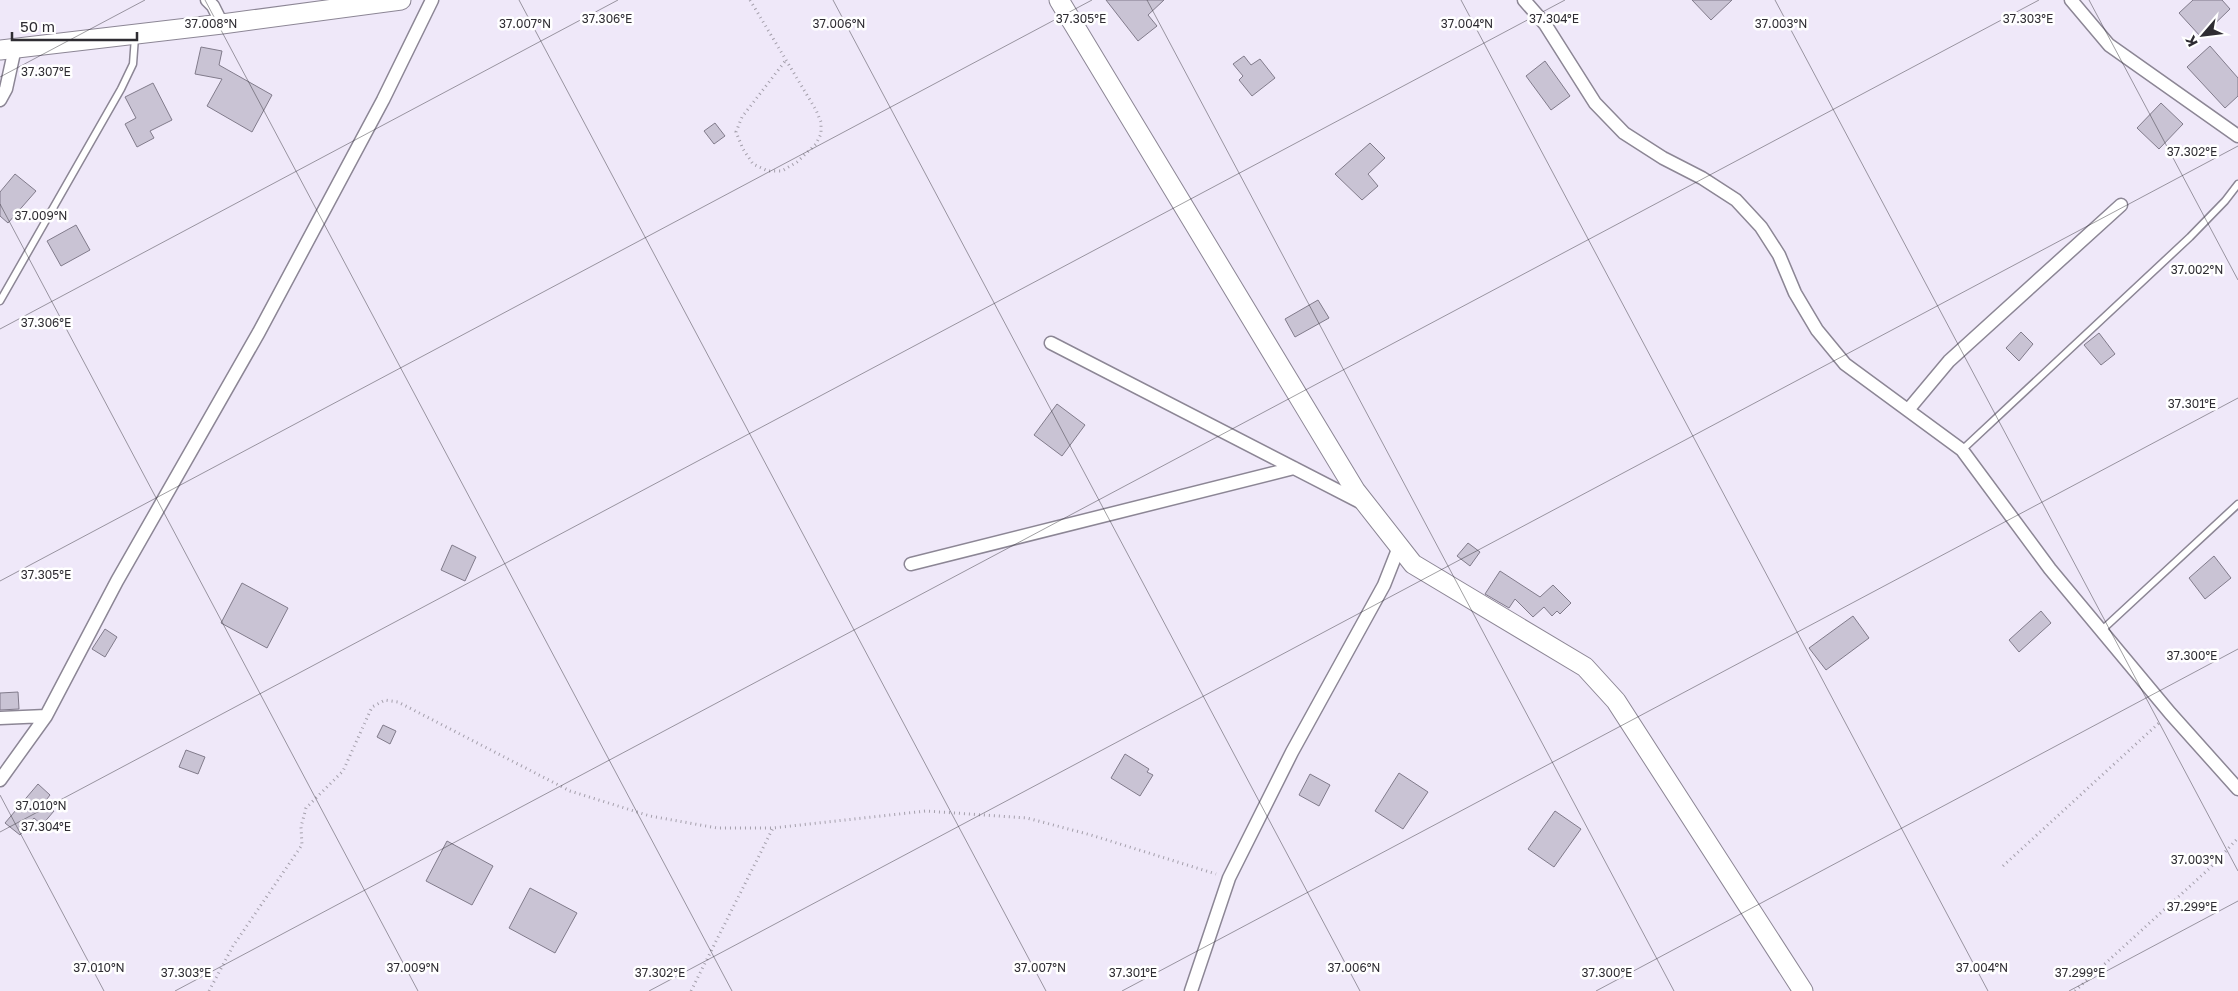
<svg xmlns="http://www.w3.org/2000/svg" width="2238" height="991" viewBox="0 0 2238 991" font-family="'Golos Text',sans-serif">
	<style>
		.building { fill: #c9c3d4; stroke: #817b8b }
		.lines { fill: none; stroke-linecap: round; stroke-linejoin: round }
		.lane-casing { stroke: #8c8695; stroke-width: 9 }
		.street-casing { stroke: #8c8695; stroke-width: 15 }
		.secondary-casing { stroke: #8c8695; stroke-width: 21 }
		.path { stroke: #a49fab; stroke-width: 3; stroke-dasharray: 1 4; stroke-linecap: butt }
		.lane { stroke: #fff; stroke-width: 6 }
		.street { stroke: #fff; stroke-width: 12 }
		.secondary { stroke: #fff; stroke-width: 19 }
		.ticks { fill: none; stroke: #2e2c32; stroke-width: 1; stroke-opacity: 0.45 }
		.ticks-label { font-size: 12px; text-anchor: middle; fill: #2e2c32; stroke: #fff; stroke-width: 5; stroke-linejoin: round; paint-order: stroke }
	</style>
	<rect width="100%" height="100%" fill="#efe8f9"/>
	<path class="building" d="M1106 0H1164L1148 15 1157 26 1138 41Z
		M1692 0H1732L1711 20Z
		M2193 0H2222L2230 9 2201 37 2179 13Z
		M2210 46 2238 78V96L2225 108 2187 67Z
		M201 47 222 51 219 65 272 95 252 132 207 106 222 79 195 74Z
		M1244 56 1251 65 1260 59 1275 78 1252 96 1239 80 1243 76 1233 64Z
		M1545 61 1570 96 1551 110 1526 76Z
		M153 83 172 120 150 131 154 138 137 147 125 124 136 118 125 97Z
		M2161 103 2183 124 2159 149 2137 128Z
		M715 123 725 136 714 144 704 131Z
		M1370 143 1385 158 1368 174 1378 186 1362 200 1335 174Z
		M15 174 36 191 8 223 0 216V192Z
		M76 225 90 250 61 266 47 241Z
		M1318 300 1329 318 1295 337 1285 319Z
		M2021 332 2033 344 2019 361 2006 348Z
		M2099 333 2115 354 2101 365 2084 345Z
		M1057 404 1085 425 1062 456 1034 435Z
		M1468 543 1480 552 1470 566 1457 556Z
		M452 545 476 557 465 581 441 570Z
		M2214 556 2231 578 2205 599 2189 578Z
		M1500 571 1540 597 1553 585 1571 603 1560 614 1557 611 1552 616 1544 607 1533 617 1515 599 1509 608 1485 594Z
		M242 583 288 608 267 648 221 623Z
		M2041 611 2051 623 2019 652 2009 640Z
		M1853 616 1869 638 1826 670 1809 648Z
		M105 629 117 637 105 657 92 649Z
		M18 692 19 709 0 710V693Z
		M383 725 396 731 390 744 377 737Z
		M186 750 205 757 198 774 179 767Z
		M1125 754 1149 769 1147 772 1153 775 1140 796 1111 778Z
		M1399 773 1428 792 1403 829 1375 811Z
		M1310 774 1330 785 1319 806 1299 795Z
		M38 784 50 795 44 803 54 811 42 825 34 818 20 835 5 823Z
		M1555 811 1581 829 1554 867 1528 849Z
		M447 841 493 866 472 905 426 881Z
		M530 888 577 913 555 953 509 928Z"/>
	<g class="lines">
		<defs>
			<path id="lane" d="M0 301 121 89 133 64 135 37
				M1962 450 2190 237 2225 201 2238 184
				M2102 630 2238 504"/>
			<path id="street" d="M207 0 213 6 222 24
				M1524 0 1545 24 1595 103 1624 133 1663 158 1702 178 1736 200 1761 227 1779 255 1795 293 1817 330 1845 364 1962 450 2050 569 2170 713 2238 789
				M2071 0 2109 45 2238 136
				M0 100 6 89 15 48
				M1051 343 1362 503
				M1908 410 1949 361 2121 205
				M911 564 1294 468
				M0 718 46 716
				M0 780 46 716 117 581 259 332 383 100 432 0
				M1191 991 1229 878 1292 752 1384 585 1399 547"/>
			<path id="secondary" d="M1059 0 1355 490 1413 564 1585 667 1616 701 1803 991
				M0 50 222 24 401 0"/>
		</defs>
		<use href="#lane" class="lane-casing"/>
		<use href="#street" class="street-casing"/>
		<use href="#secondary" class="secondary-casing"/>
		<path class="path" d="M750 0 816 110 821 122V134L816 144 797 162 782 171H768L753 164 743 149 736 132 742 117 786 60
			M2003 866 2160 722
			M209 991 233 946 302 845 301 827 306 808 343 771 372 707 385 700 398 702 570 791 650 816 717 828H773L926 811 1027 818 1091 835 1216 874
			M691 991 773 828
			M2075 991 2211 867 2238 838"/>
		<use href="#lane" class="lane"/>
		<use href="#street" class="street"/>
		<use href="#secondary" class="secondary"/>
	</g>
	<path class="ticks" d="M205 0 732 991M519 0 1046 991M833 0 1360 991M1147 0 1674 991M1461 0 1988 991M1775 0 2238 871M2089 0 2238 280M0 77 145 0M0 204 418 991M0 329 618 0M0 581 1092 0M0 795 104 991M0 832 1565 0M175 991 2039 0M649 991 2238 146M1122 991 2238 398M1596 991 2238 649M2069 991 2238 901"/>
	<g class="ticks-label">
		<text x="607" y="23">37.306°E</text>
		<text x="1081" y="23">37.305°E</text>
		<text x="1554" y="23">37.304°E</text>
		<text x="2028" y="23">37.303°E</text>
		<text x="211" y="28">37.008°N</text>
		<text x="525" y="28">37.007°N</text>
		<text x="1781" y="28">37.003°N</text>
		<text x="839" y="28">37.006°N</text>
		<text x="1467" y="28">37.004°N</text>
		<text x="46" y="76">37.307°E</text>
		<text x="2192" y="156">37.302°E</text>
		<text x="41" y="220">37.009°N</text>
		<text x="2197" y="274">37.002°N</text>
		<text x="46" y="327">37.306°E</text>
		<text x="2192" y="408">37.301°E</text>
		<text x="46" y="579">37.305°E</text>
		<text x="2192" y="660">37.300°E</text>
		<text x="41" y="810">37.010°N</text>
		<text x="46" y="831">37.304°E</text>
		<text x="2197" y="864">37.003°N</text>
		<text x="2192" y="911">37.299°E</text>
		<text x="99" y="972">37.010°N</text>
		<text x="413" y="972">37.009°N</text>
		<text x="1040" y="972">37.007°N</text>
		<text x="1354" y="972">37.006°N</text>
		<text x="1982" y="972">37.004°N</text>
		<text x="186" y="977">37.303°E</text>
		<text x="660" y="977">37.302°E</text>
		<text x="1133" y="977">37.301°E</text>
		<text x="1607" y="977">37.300°E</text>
		<text x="2080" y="977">37.299°E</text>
	</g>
	<g transform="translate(2203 35) rotate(242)" stroke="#ffffff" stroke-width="4" paint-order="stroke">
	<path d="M0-4L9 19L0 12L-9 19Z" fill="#2e2c32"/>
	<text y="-8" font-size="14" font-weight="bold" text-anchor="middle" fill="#2e2c32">K</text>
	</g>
	<path d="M12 32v8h125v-8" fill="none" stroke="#2e2c32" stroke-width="2.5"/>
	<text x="20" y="32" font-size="15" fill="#2e2c32" stroke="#ffffff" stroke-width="4" paint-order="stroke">50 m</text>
</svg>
